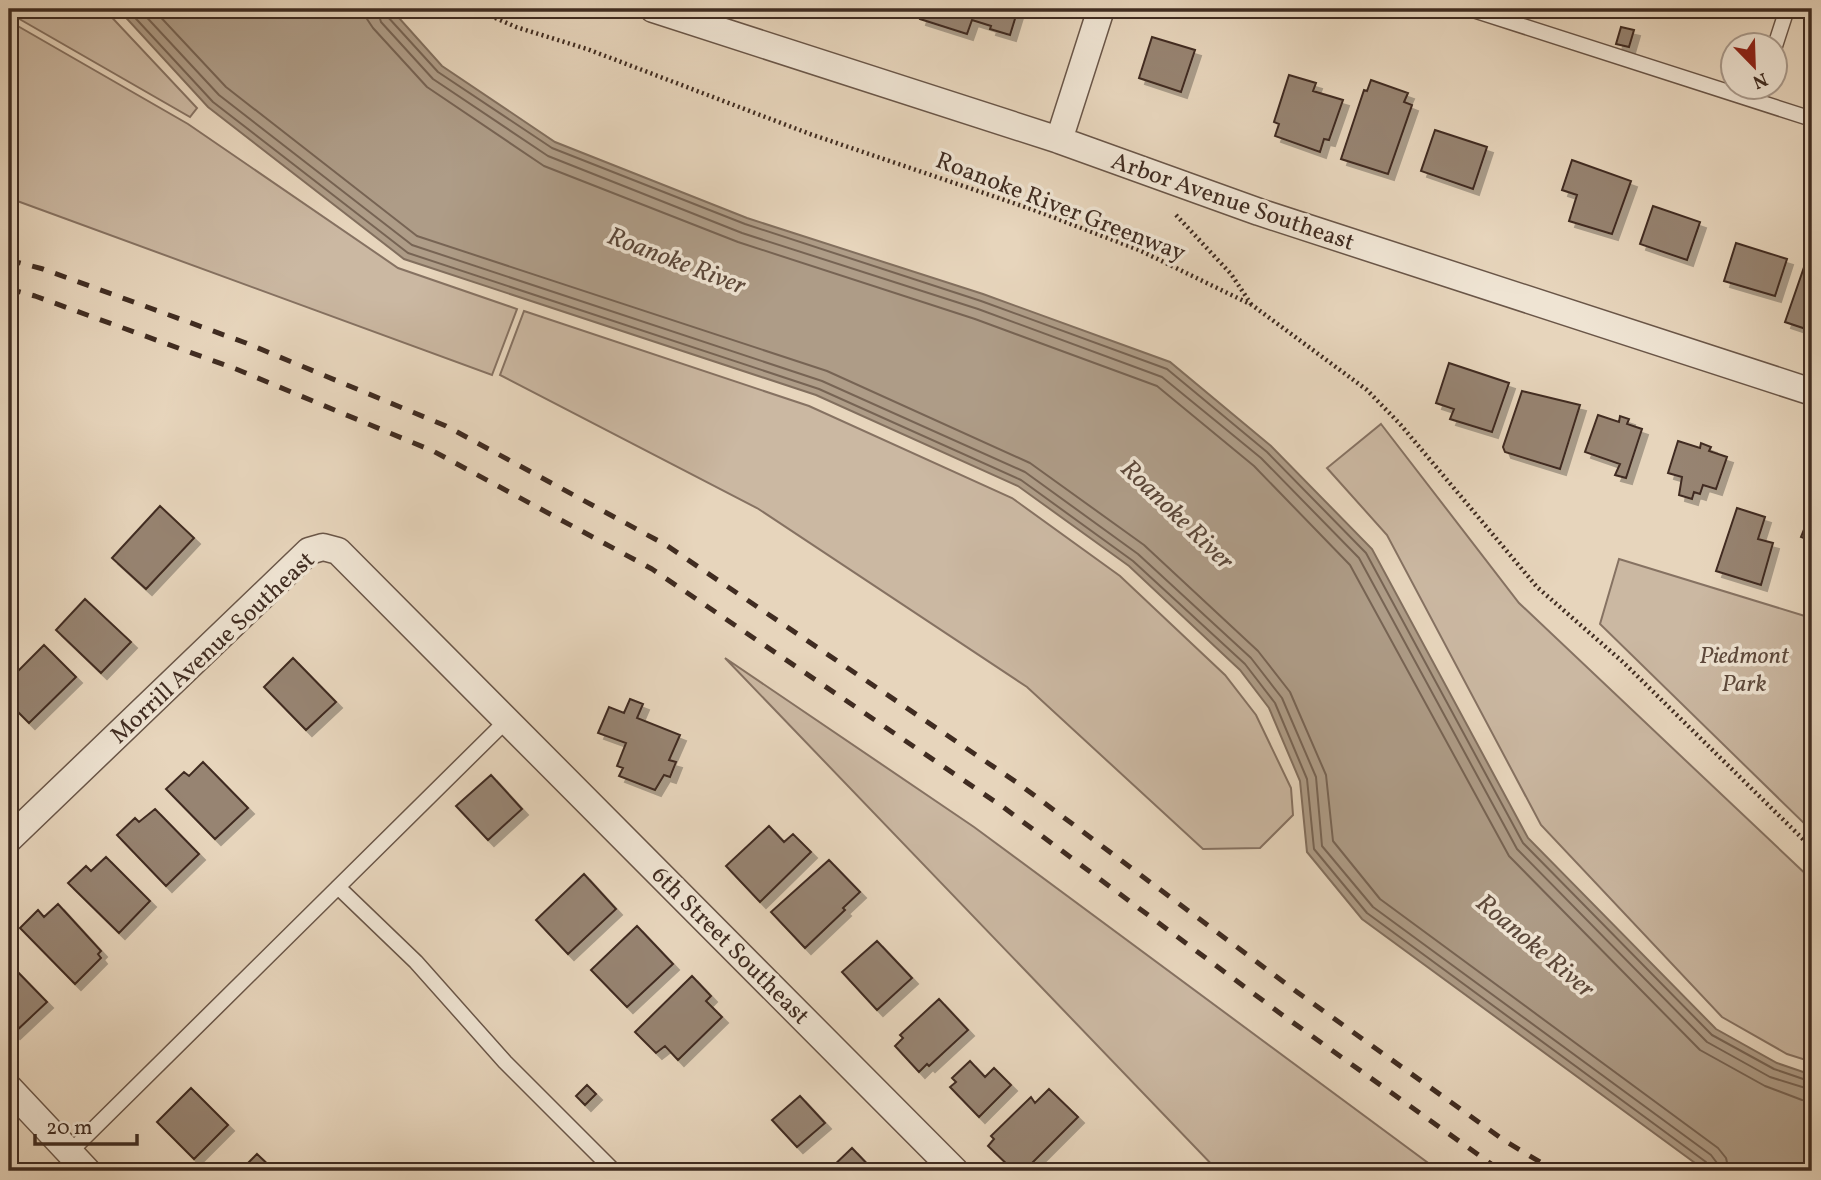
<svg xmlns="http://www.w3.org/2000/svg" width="1821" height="1180" viewBox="0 0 1821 1180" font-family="Vollkorn,serif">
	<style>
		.green { fill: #cbb8a2; stroke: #867262; stroke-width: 2 }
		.water { fill: #ae9c87; stroke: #826f5e; stroke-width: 2 }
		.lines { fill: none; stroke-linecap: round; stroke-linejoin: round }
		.shore { stroke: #776454; stroke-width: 2 }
		.building { fill: #978472; stroke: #402c21; stroke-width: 2; filter: url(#shadow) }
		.service-casing { stroke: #6a5648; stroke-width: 17 }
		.minor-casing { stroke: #6a5648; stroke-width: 29 }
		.path { stroke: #402c21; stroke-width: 4.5; stroke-dasharray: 2 3.5; stroke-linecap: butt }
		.service { stroke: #efe4d3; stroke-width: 14 }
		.minor { stroke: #efe4d3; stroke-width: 26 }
		.rail { stroke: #402c21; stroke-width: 5; stroke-dasharray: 12 12; stroke-linecap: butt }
		.labels { text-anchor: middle; stroke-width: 7; stroke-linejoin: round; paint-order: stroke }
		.street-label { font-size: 24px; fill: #402c21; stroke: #efe4d3 }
		.park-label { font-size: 24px; font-style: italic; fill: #5c483b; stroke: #efe4d3 }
		.water-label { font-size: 26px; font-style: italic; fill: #5c483a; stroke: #efe4d3 }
	</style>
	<defs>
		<filter id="shadow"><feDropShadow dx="6" dy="6" stdDeviation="0" flood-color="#0004"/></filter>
	</defs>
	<rect width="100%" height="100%" fill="#e7d5bc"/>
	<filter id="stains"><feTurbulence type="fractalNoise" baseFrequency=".00286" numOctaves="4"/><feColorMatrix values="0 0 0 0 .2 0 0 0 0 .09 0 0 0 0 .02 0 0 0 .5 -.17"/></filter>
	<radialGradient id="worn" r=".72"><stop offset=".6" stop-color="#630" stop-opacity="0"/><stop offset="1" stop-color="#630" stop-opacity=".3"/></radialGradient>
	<path class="green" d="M9 9H104L197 108 190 117 9 13Z
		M9 21 188 124 398 268 517 309 492 375 9 198Z
		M524 311 809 406 1012 498 1120 576 1225 675 1256 715 1291 788 1293 815 1260 848 1203 849 1027 687 757 508 500 375Z
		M1381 424 1519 603 1812 880V1062L1787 1054 1722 1017 1541 825 1387 535 1327 468Z
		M1619 559 1808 617 1812 620V831L1600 624Z
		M725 658 974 827 1439 1171H1218Z"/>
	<path class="water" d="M118 9H391L442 66 555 142 747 218 983 294 1170 362 1271 446 1372 549 1528 838 1716 1029 1777 1063 1812 1075V1171H1706L1362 919 1307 852 1300 781 1269 708 1240 670 1129 566 1018 486 816 395 404 259 208 107Z"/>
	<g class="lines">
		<path class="shore" d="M127 9 213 102 408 253 819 389 1021 480 1133 561 1245 664 1275 703 1307 779 1314 849 1367 913 1706 1162 1709 1171
			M139 9 219 95 412 245 822 381 1025 472 1138 554 1251 658 1282 698 1316 777 1322 846 1373 907 1711 1155 1717 1163 1718 1171
			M153 9 226 87 417 236 827 371 1030 463 1144 545 1258 651 1290 692 1326 775 1333 841 1380 899 1718 1148 1726 1158 1729 1171
			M366 9 367 19 373 28 427 87 544 166 738 242 975 319 1157 386 1254 466 1350 565 1509 856 1700 1050 1765 1086 1802 1100 1812 1101
			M377 9 381 22 433 79 548 156 742 233 978 309 1162 377 1261 458 1359 558 1517 849 1707 1042 1770 1077 1812 1090
			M386 9 387 16 438 72 552 148 745 224 981 301 1167 369 1267 452 1366 553 1523 843 1712 1035 1774 1069 1812 1082"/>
	</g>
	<path class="building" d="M923 9H1018L1010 35 990 29 991 26 972 20 967 34 920 19Z
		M1621 27 1634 30 1629 47 1616 44Z
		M1152 37 1195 50 1181 92 1139 78Z
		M1289 75 1316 83 1313 91 1343 100 1329 140 1324 139 1320 152 1275 136 1279 124 1274 122Z
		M1371 80 1408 93 1404 102 1412 105 1388 174 1341 159 1364 90 1367 91Z
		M1435 130 1487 147 1473 189 1421 171Z
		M1572 160 1631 181 1612 234 1569 221 1577 195 1562 190Z
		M1653 206 1700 222 1687 260 1640 244Z
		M1736 243 1787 259 1775 296 1724 281Z
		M1810 250 1812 251V331L1785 322Z
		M1449 363 1509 383 1492 432 1450 419 1454 409 1436 403Z
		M1522 391 1580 405 1560 469 1505 452 1503 447Z
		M1598 415 1619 422 1620 416 1629 419 1627 424 1642 429 1626 478 1615 475 1620 464 1585 452Z
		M1678 441 1700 448 1701 443 1711 447 1709 451 1727 457 1716 489 1703 485 1700 494 1694 492 1692 499 1679 495 1682 477 1668 473Z
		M160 506 194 538 146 589 112 558Z
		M1737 508 1765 517 1758 539 1773 543 1761 585 1716 571Z
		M1812 510V541L1801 537Z
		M85 599 131 642 101 673 56 630Z
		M44 645 76 677 29 723 9 703 11 695 9 680Z
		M293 658 336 702 306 730 264 687Z
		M630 699 643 704 637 718 680 735 669 760 676 762 670 777 664 775 655 790 619 776 623 768 617 766 626 743 598 733 609 707 624 713Z
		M203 762 248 808 215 839 166 789 184 772 189 776Z
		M491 775 522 809 488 840 456 806Z
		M155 809 199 854 166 886 117 835 135 818 139 822Z
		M769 826 784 842 793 834 811 852 760 902 726 866Z
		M106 857 150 901 119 933 68 883 86 866 91 871Z
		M829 860 860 892 843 908 845 910 805 948 771 912Z
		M584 874 616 909 568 954 536 920Z
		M58 904 101 951 98 954 101 958 75 984 20 928 38 910 44 917Z
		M637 926 673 964 627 1007 591 970Z
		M877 941 912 978 877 1010 842 972Z
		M9 963 47 1002 14 1033 9 1028Z
		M692 976 711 996 706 1001 722 1017 678 1060 665 1046 656 1053 635 1032Z
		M939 999 968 1030 929 1066 927 1064 919 1072 895 1046 903 1038 900 1035Z
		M970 1061 985 1077 994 1068 1011 1085 979 1117 950 1087 956 1082 952 1078Z
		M587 1085 596 1094 585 1105 576 1096Z
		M191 1088 228 1125 194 1159 157 1122Z
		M1049 1089 1078 1117 1025 1170 1014 1171 988 1146 994 1139 991 1136 1031 1097 1035 1103Z
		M800 1096 825 1123 797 1147 772 1120Z
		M852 1148 874 1171H828Z
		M257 1154 275 1171H240Z"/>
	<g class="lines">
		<defs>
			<path id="service" d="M1470 9 1812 119
				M1775 46 1787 9
				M1757 101 1761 88
				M338 887 416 962 505 1062 614 1171
				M70 1152 507 720"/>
			<path id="minor" d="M653 9 1059 140 1259 212 1812 392
				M1059 140 1101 9
				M9 839 309 551 323 547 338 551 955 1171
				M9 1088 87 1171"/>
		</defs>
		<use href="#service" class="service-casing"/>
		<use href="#minor" class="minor-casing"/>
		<path class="path" d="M475 9 516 27 587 49 810 134 1034 210 1139 250 1252 305 1367 390 1400 424 1537 587 1624 663 1812 848
			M1176 215 1231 274 1251 304"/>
		<use href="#service" class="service"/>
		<use href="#minor" class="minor"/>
		<path class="rail" d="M9 260 43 269 246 343 446 426 666 545 1019 784 1297 992 1505 1141 1555 1171
			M9 289 35 296 236 369 433 451 652 569 1003 807 1281 1014 1501 1171"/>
	</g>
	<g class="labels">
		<g class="street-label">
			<text transform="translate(1233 201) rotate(19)" y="8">Arbor Avenue Southeast</text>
			<text transform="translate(1061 206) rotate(21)" y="8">Roanoke River Greenway</text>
			<text transform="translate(212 647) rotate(-43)" y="8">Morrill Avenue Southeast</text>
			<text transform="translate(731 945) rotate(45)" y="8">6th Street Southeast</text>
		</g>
		<g class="park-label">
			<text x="1744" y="663">Piedmont<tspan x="1744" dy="28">Park</tspan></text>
		</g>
		<g class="water-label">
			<text transform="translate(677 260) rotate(21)" y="9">Roanoke River</text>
			<text transform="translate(1178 514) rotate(44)" y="9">Roanoke River</text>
			<text transform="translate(1536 945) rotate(40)" y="9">Roanoke River</text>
		</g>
	</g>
	<rect width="1821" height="1180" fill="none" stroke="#e7d5bc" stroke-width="35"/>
	<rect x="10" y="10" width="1800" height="1159" fill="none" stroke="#402c21" stroke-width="3.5"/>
	<rect x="18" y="18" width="1786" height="1145" fill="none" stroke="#402c21" stroke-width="2"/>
	<g transform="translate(1754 66) rotate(157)"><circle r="33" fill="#efe4d3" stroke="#a99a8c" stroke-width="2"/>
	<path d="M0-5L12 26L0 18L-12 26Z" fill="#8f2418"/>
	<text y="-10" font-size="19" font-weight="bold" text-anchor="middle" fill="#402c21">N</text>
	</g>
	<path d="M35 1134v10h102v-10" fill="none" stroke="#402c21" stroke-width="3.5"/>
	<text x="46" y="1134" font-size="21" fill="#402c21" stroke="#efe4d3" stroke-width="5" paint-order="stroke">20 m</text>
	<rect width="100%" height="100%" filter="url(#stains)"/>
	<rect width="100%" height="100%" fill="url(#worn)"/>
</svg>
